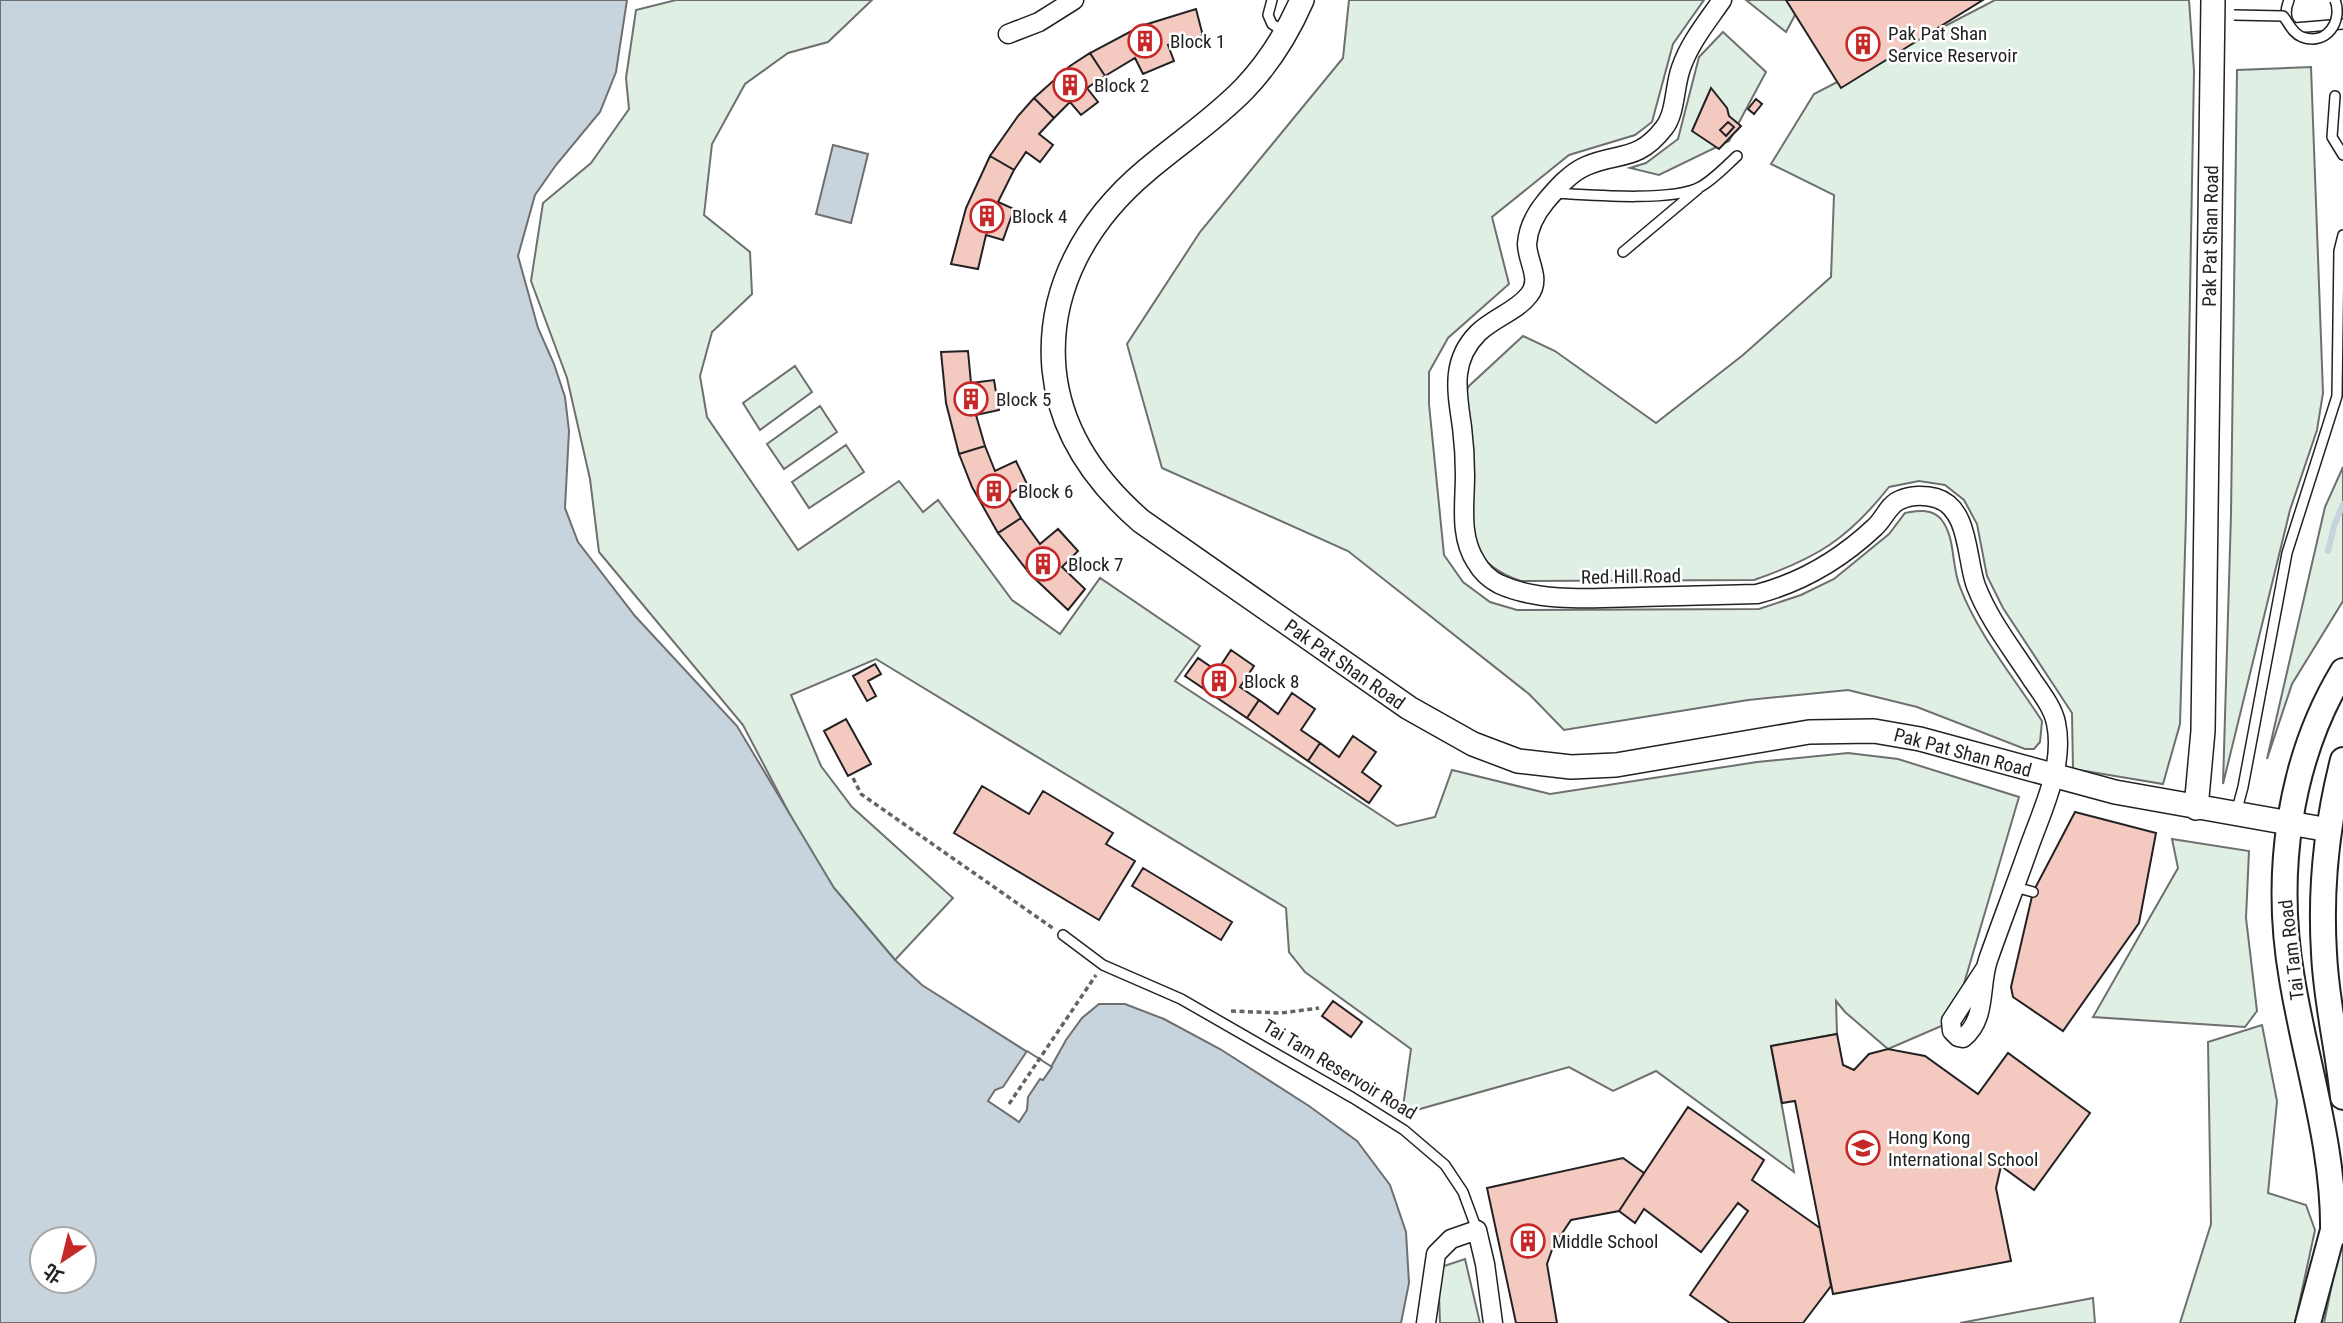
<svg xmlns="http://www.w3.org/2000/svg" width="2343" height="1323" viewBox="0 0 2343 1323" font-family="'Roboto Condensed','Noto Sans TC',sans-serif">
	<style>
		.green { fill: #e0efe3; stroke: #6f6f6f; stroke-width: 2 }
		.water { fill: #c7d3dd; stroke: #6f6f6f; stroke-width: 2; fill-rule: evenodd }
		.pier { fill: #fff; stroke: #6f6f6f; stroke-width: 2 }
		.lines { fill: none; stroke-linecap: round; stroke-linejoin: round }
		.stream { stroke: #c7d3dd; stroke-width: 6 }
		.building { fill: #f3c9c0; stroke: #222; stroke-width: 2 }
		.service-casing { stroke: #222; stroke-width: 12 }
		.minor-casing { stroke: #222; stroke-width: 21 }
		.tertiary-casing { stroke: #222; stroke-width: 26 }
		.secondary-casing { stroke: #222; stroke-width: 28 }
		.path { stroke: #646464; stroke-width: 3.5; stroke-dasharray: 5 3.5; stroke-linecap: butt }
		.service { stroke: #fff; stroke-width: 9 }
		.minor { stroke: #fff; stroke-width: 18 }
		.tertiary { stroke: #fff; stroke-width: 23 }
		.secondary { stroke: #fff; stroke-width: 24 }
		.service-bridge-casing { stroke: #222; stroke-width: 12; stroke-linecap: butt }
		.service-bridge { stroke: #fff; stroke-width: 9 }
		.labels { text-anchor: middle; stroke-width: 5; stroke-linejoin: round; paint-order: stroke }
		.poi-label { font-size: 19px; fill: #222; stroke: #fff; text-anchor: start }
		.street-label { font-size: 19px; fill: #222; stroke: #fff }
	</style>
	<rect width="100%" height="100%" fill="#fff"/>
	<path class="green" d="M676 0H872L828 42 788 53 745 84 712 144 704 215 750 252 752 294 712 332 700 376 707 417 798 550 899 481 923 512 938 500 1012 600 1060 634 1100 578 1200 646 1175 681 1397 826 1435 817 1452 770 1550 794 1757 762 1848 753 1898 759 2019 797 1953 1021 1888 1049 1845 1012 1836 1001 1837 1034 1771 1046 1794 1172 1656 1071 1613 1091 1569 1067 1402 1114 1411 1049 1305 972 1289 952 1286 908 876 659 791 695 821 766 852 807 953 898 895 960 834 888 800 834 743 725 599 552 590 479 567 378 531 281 543 203 591 163 629 109 626 78 636 10Z
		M1349 0H1704L1673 44 1652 122 1635 135 1569 155 1492 217 1509 284 1448 338 1429 372V404L1444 555 1463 582 1490 602 1517 610 1759 609 1801 595 1834 579 1889 534 1905 513C1918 511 1931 508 1941 519 1956 538 1951 565 1960 587 1977 633 2015 679 2042 721L2040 742 2034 749H2025L1917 707 1848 690 1748 700 1564 730 1529 694 1348 551 1162 468 1127 344 1200 232 1343 58Z
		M1746 0H1803L1786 32Z
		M1995 0H2189L2194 71 2186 517 2180 724 2163 784 2073 769 2072 713 2003 608 1987 576 1977 524 1964 500 1945 485 1919 481 1889 487C1848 539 1817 558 1754 580L1521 581C1499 574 1486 564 1472 544L1459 403 1469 386 1523 336 1555 351 1656 423 1743 355 1831 277 1834 195 1771 164 1814 94Z
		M1723 32 1766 72 1729 141 1659 175 1630 168 1646 163 1678 139 1699 57Z
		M2311 67 2323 393 2317 430 2290 510 2223 784 2231 514 2237 70Z
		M795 366 812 392 760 430 743 403Z
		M820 406 837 432 784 469 767 444Z
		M846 445 864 472 809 508 792 482Z
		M2343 467V601L2292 684 2267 759 2325 507Z
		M2172 839 2249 851 2246 918 2257 1011 2245 1027 2093 1017 2178 868Z
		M2262 1025 2277 1101 2268 1193 2306 1205 2315 1230 2295 1323H2180L2211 1224 2208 1042Z
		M2343 1223V1323H2324L2342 1235Z
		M1465 1259 1480 1323H1440L1438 1268Z
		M2093 1298 2095 1323H1960Z"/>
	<path class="water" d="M0 0H627L616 72 600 112 556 165 535 195 518 256 538 328 554 364 565 397 569 431 565 508 578 542 635 616 737 726 834 888 895 960 922 985 1051 1067 1066 1040 1082 1018 1099 1004H1125L1164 1019 1220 1049 1309 1106 1357 1141 1390 1185 1406 1232 1409 1283 1401 1323H0ZM42 1239H84V1281H42Z
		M833 145 868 154 851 223 816 214Z"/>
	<path class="pier" d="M1027 1051 1052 1067 1043 1080 1040 1079 1028 1097 1027 1110 1019 1122 988 1101 995 1090 1003 1087Z"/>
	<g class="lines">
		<path class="stream" d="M2328 551 2334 526 2343 504"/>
	</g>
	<path class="building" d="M1786 0H1983L1841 88Z
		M1196 9 1203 36 1168 45 1174 61 1143 74 1135 58 1105 76 1090 53 1141 26Z
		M1090 53 1105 76 1087 88 1098 102 1081 115 1070 102 1054 118 1034 98 1070 66Z
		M1711 88 1727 108 1729 116 1741 126 1719 149 1692 131Z
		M1034 98 1054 118 1039 134 1053 145 1040 162 1026 152 1014 170 990 156 1018 116Z
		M1756 99 1762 104 1754 114 1748 109Z
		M1728 122 1734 127 1726 136 1720 130Z
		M990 156 1014 170 998 202 1014 209 1003 240 986 235 978 269 951 264 966 208Z
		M968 351 971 383 994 380 999 410 976 415 985 446 959 454 946 403 941 352Z
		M985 446 995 471 1016 461 1027 484 1007 495 1021 518 998 533 972 487 959 454Z
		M1021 518 1040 544 1058 529 1078 551 1062 567 1085 589 1068 610 1030 574 998 533Z
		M1231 650 1254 666 1240 687 1259 700 1247 718 1185 676 1198 658 1217 671Z
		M875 664 881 674 868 681 876 696 867 701 853 676Z
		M1292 693 1315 709 1301 730 1320 743 1308 761 1247 718 1259 700 1278 714Z
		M846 719 871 764 848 776 824 731Z
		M1353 736 1376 752 1362 772 1381 786 1369 803 1308 761 1320 743 1339 757Z
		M982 786 1029 814 1043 791 1113 833 1106 844 1135 861 1099 920 954 833Z
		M2075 812 2156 833 2139 923 2063 1031 2013 997 2011 987 2033 892Z
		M1143 868 1232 922 1221 940 1132 886Z
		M1333 1001 1362 1022 1351 1037 1322 1016Z
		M1837 1034 1843 1065 1854 1070 1869 1054 1888 1049 1925 1056 1978 1094 2008 1053 2090 1113 2034 1190 2001 1166 1996 1188 2011 1261 1833 1294 1795 1101 1782 1103 1771 1046Z
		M1688 1107 1764 1160 1752 1180 1820 1228 1831 1286 1803 1323H1730L1690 1295 1748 1211 1738 1203 1701 1252 1644 1209 1635 1223 1619 1211Z
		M1623 1158 1644 1173 1619 1211 1571 1220 1553 1247 1547 1264 1557 1323H1516L1487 1188Z"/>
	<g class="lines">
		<defs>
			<path id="service" d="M1272 0 1268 15 1272 24 1284 32
				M2289 0C2285 10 2284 21 2294 28L2343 24
				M2335 96 2332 137 2343 155
				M1555 193C1588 195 1673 202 1700 187 1713 180 1726 166 1737 156
				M1623 252 1698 189
				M2236 813 2243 787 2287 553 2337 396 2339 251 2343 235
				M2015 887 2033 892
				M1063 935 1103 965 1181 999 1353 1098 1404 1130 1445 1165 1463 1192 1477 1230"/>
			<path id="minor" d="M1722 0C1707 22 1690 42 1681 68 1674 87 1676 113 1664 128 1638 162 1618 152 1586 166 1570 173 1557 188 1546 201 1536 213 1528 228 1527 244 1527 261 1542 279 1529 295 1517 311 1493 318 1478 333 1450 361 1457 392 1462 427 1464 443 1465 459 1465 475 1465 504 1459 536 1476 562 1481 571 1489 579 1499 584 1540 603 1596 598 1640 597 1679 596 1718 595 1757 594 1803 582 1841 559 1875 527 1884 519 1889 504 1900 500 1911 495 1925 495 1936 498 1970 508 1966 560 1976 586 1989 620 2013 650 2033 681 2042 694 2053 708 2056 723 2065 766 2042 810 2028 850 2015 887 2001 923 1988 960 1979 987 1987 1019 1963 1038L1958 1037 1952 1031 1951 1021 1985 969
				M1008 34 1039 22 1074 0
				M1426 1323 1436 1254 1451 1239 1477 1230 1485 1264 1493 1323"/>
			<path id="tertiary" d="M1302 0C1288 32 1269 63 1244 89 1215 119 1179 143 1147 170 1087 220 1047 289 1054 369 1060 432 1095 481 1141 521L1409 708 1473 744 1518 761 1571 767 1616 765 1809 732 1874 731 1920 739 2115 792 2329 830
				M2196 808 2203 731 2213 0"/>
			<path id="secondary" d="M2343 760C2327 823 2320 888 2324 953 2326 1001 2338 1049 2343 1097
				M2333 1236C2335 1148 2306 1065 2292 979 2274 876 2288 762 2343 671
				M2308 1323 2336 1219"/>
		</defs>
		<use href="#service" class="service-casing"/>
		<use href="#minor" class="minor-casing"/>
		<use href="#tertiary" class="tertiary-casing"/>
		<use href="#secondary" class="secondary-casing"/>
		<path class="path" d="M853 778 861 794 1054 929
			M1231 1011 1281 1013 1319 1008
			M1009 1104 1096 975"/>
		<use href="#service" class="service"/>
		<use href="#minor" class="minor"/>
		<use href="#tertiary" class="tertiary"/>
		<use href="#secondary" class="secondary"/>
		<defs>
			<path id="service-bridge" d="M2234 15 2283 16C2289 23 2292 33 2302 37 2327 46 2343 21 2335 0"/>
		</defs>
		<use href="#service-bridge" class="service-bridge-casing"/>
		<use href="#service-bridge" class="service-bridge"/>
	</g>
	<defs>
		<symbol id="building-ring" viewBox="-11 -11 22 22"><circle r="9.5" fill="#fff" stroke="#c62828" stroke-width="1.5"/><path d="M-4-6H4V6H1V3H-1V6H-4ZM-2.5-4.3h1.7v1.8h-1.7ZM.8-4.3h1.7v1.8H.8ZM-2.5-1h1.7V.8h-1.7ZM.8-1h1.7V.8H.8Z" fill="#c62828"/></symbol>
		<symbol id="school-ring" viewBox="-11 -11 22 22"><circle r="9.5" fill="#fff" stroke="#c62828" stroke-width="1.5"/><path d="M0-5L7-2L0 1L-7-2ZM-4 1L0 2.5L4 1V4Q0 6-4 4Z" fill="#c62828"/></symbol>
	</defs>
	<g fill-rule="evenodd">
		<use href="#building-ring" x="1126" y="22" width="38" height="38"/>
		<use href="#building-ring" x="1844" y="25" width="38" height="38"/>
		<use href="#building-ring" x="1051" y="66" width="38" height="38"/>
		<use href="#building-ring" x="968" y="197" width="38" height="38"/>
		<use href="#building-ring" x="952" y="380" width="38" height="38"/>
		<use href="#building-ring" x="975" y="472" width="38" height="38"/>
		<use href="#building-ring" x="1024" y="545" width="38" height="38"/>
		<use href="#building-ring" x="1200" y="662" width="38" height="38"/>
		<use href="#school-ring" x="1844" y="1129" width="38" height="38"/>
		<use href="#building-ring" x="1509" y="1222" width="38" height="38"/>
	</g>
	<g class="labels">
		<g class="poi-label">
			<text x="1888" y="40">Pak Pat Shan<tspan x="1888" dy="22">Service Reservoir</tspan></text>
			<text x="1170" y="48">Block 1</text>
			<text x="1094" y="92">Block 2</text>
			<text x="1012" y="223">Block 4</text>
			<text x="996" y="406">Block 5</text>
			<text x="1018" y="498">Block 6</text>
			<text x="1068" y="571">Block 7</text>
			<text x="1244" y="688">Block 8</text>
			<text x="1888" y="1144">Hong Kong<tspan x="1888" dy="22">International School</tspan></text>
			<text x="1552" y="1248">Middle School</text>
		</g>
		<g class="street-label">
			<text transform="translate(2210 236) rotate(-89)" y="7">Pak Pat Shan Road</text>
			<text transform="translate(1631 576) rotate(-1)" y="7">Red Hill Road</text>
			<text transform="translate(1345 664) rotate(35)" y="7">Pak Pat Shan Road</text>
			<text transform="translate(1963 752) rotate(15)" y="7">Pak Pat Shan Road</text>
			<text transform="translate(2291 950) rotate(-97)" y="7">Tai Tam Road</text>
			<text transform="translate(1340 1069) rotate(31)" y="7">Tai Tam Reservoir Road</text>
		</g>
	</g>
	<g transform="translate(63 1260) rotate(215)"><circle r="33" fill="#ffffff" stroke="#a7a7a7" stroke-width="2"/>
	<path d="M0-5L12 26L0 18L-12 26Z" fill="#c62828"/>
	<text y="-10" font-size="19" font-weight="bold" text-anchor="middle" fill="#222222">北</text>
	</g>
</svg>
